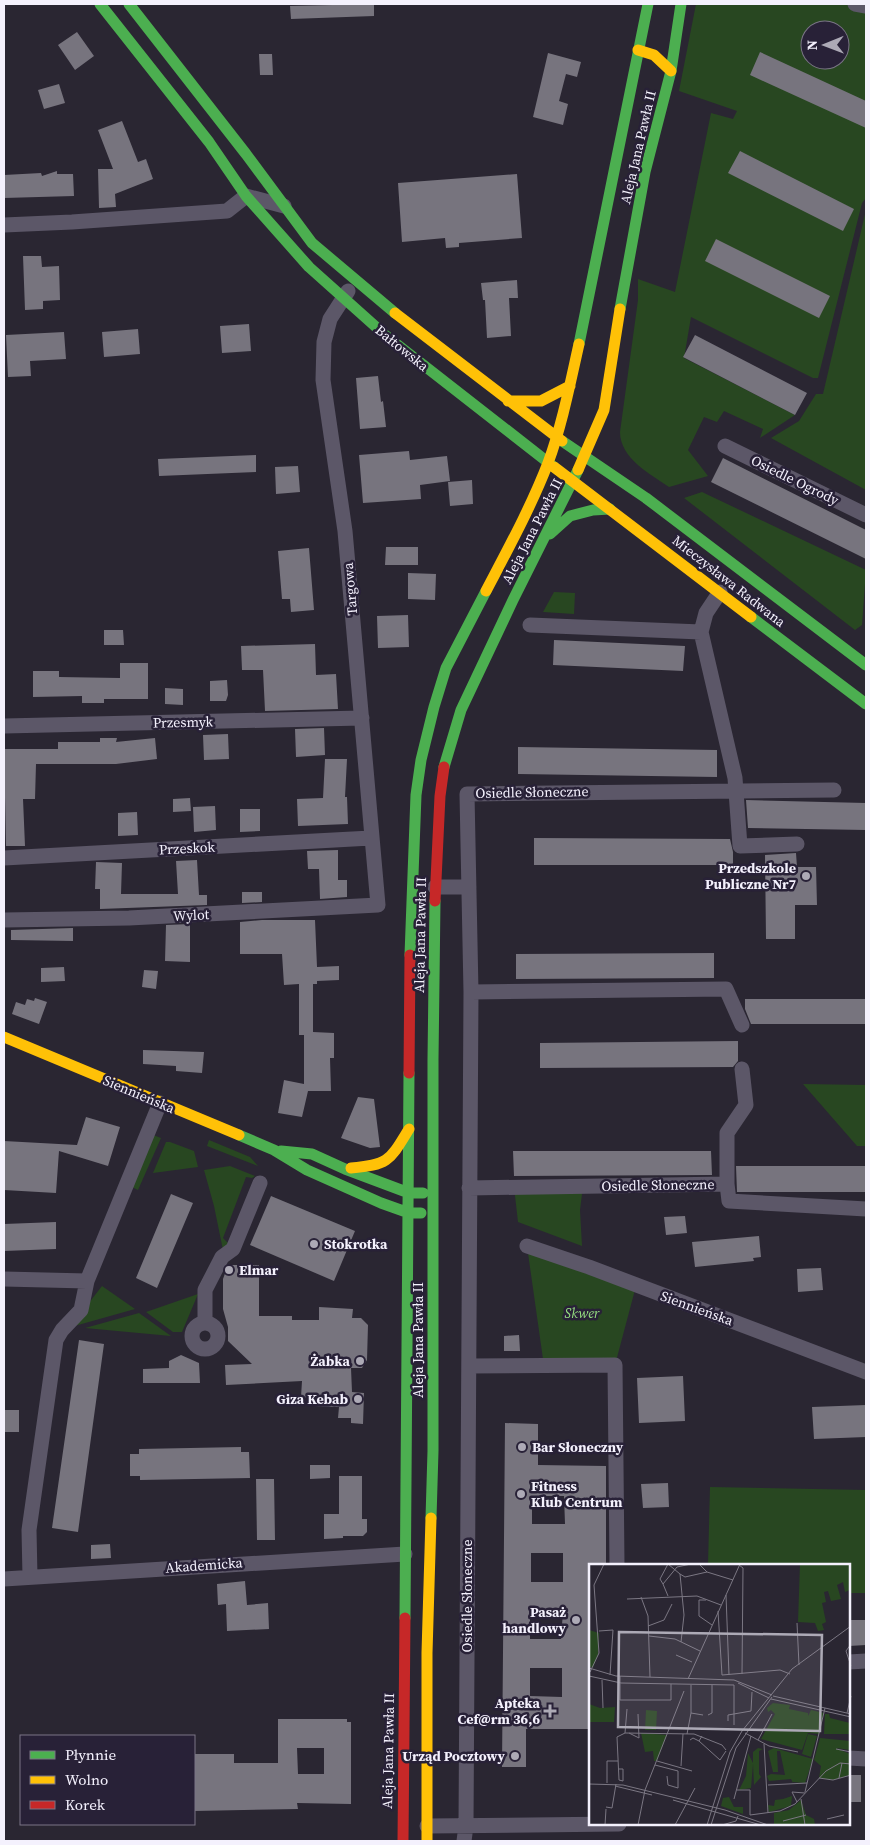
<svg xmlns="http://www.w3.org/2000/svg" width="870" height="1845" viewBox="0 0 870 1845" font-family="'Source Serif 4',serif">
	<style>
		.green { fill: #284721; fill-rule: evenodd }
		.building { fill: #77747e; fill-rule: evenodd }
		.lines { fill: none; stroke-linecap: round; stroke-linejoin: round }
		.street { stroke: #5c5768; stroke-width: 15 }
		.fast { stroke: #4caf50; stroke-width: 11 }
		.slow { stroke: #ffc107; stroke-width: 11 }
		.jam { stroke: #c62828; stroke-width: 11 }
		.poi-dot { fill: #adaab6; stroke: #282137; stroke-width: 2 }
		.labels { text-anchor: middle; stroke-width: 5; stroke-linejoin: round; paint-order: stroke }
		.street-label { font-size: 14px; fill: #f4f1fd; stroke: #282137 }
		.poi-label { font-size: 14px; font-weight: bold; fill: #f4f1fd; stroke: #282137; text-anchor: end }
		.park-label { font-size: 14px; font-style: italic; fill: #95df80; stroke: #282137 }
		.inset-road { fill: none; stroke: #7b7783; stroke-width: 1 }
		.view { fill: #adaab6; fill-opacity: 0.15; stroke: #adaab6; stroke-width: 2.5 }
		.inset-edge { fill: none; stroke: #f4f1fd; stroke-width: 2.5 }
	</style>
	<rect width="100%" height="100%" fill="#2a2632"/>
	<path class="green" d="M696 4H855L866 6V198L862 203 818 378H813L691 317 684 358 795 415 760 438 763 429 724 411 717 422 704 417 688 450 708 476 669 487C650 474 620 458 620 432L638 300V279L675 292 711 113 733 119 737 111 679 91ZM810 30H840V60H810Z
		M866 210V490L771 438 799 421 816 394H823Z
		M702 492 866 570 862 625 855 630 684 498Z
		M554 592 575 593 574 614 543 612Z
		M803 1084 866 1085V1146H857Z
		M153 1135 161 1138 138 1190 132 1187Z
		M209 1140 250 1157 258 1166 207 1146Z
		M166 1142H170L194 1151 198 1167 153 1173Z
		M230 1166 255 1176 252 1178 246 1177 223 1238 229 1244 223 1250 214 1206 204 1170Z
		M583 1186 580 1210 582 1246 518 1222 514 1187Z
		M527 1246 636 1286 615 1365 544 1366Z
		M102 1286 135 1309 71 1327V1326Z
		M198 1294 182 1332H173L146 1312Z
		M139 1313 171 1336 85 1328Z
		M710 1487 866 1490V1593H849V1565H708Z"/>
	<path class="building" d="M374 4V16L291 19 290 6Z
		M77 32 94 56 75 70 58 45Z
		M760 52 866 101V128L750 75Z
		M548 53 581 62 577 77 566 74 559 101 568 104 563 125 533 117Z
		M259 54H272L273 75H260Z
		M59 84 65 103 44 109 38 90Z
		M122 121 138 162 146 159 153 179 115 194 116 207 99 208 98 169H113L98 130Z
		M740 151 854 209 843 231 728 173Z
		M57 171V174H73L74 196 4 198V175L41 173 42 176Z
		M517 174 522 238 459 243V247L446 248 445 238 402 242 398 183Z
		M716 239 830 296 819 318 705 261Z
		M23 256H41L42 267 59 266 60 300 43 301V309L25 310Z
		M517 280 518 298H509L511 336 487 338 485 300H483L481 283Z
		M249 324 251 351 222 353 220 326Z
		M138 329 140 354 104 357 102 332Z
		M64 332 66 359 30 361 31 376 8 377 6 335Z
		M695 335 807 393 795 415 683 357Z
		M378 376 381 402 383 401 386 427 360 429 356 378Z
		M409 451 410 460 447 456 450 481 420 485 421 499 363 503 359 455Z
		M256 455V472L159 476 158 459Z
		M723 458 866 530V559L711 482Z
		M298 466 300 492 276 494 275 467Z
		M472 480 473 504 450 506 448 482Z
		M386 547H418V565H385Z
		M309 548 314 610 291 612 290 599H282L278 551Z
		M408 573 436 574 435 600 408 599Z
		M408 615 409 647 378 648 377 616Z
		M104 630H123L124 645H104Z
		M554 640 685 646 683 671 553 665Z
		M315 644 316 675 336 674 338 709 265 711 263 670H242L241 646Z
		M120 663H148V699H104V703H82V696L33 697V671H59V677L120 678Z
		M227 680 228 695 226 701H210V681Z
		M165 688 183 689V705L165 704Z
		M324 728 325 755 296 757 295 729Z
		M228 734 229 759 204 760 203 735Z
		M100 738H117L116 742 155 738 157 759 116 764H36L35 799H23L25 846H6L4 749H58V742H100Z
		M518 747 717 750V777L518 774Z
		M325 759H347L345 797H347L348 824 298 826 297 799 323 798Z
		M190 798 191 811 173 812V799Z
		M746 800 866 803V830L748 828Z
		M215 806 216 830 194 832 193 807Z
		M240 809H260V831L240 832Z
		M137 812 138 835 118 836V813Z
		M534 838 730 839 733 852V865H534Z
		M338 850V880H347V897L320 899 319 869H308L307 851Z
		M796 853 797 867H816L817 905H795V939H766L765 855Z
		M197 860 199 895H207V905L100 909V889H95L96 862 122 863 121 894H178L176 861Z
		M242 892H262V902L242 903Z
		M262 920H315L317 967 339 966V980L317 981V984H313V1032L334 1033V1058H330L331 1091H308L302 1117 278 1113 284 1080 304 1084V1035H299V984L284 985 282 954H240V922Z
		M190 924V962L165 961 166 925Z
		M73 928V941L11 940V930Z
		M714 953V978L516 979V954Z
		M64 967 65 981 41 982V968Z
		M144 970 158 971 156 989 142 987Z
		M35 998 47 1002 39 1024 12 1014 16 1002 25 1005 27 999 34 1001Z
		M745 999H866V1024H751L745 1009Z
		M738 1041V1061L733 1067 540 1068V1043Z
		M143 1050 204 1052 202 1073 176 1071V1066L143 1064Z
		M358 1097 374 1099 380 1147 370 1148 341 1138Z
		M86 1117 120 1127 108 1166 59 1151 56 1193 4 1190V1141L77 1145Z
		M513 1151H711L712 1175 514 1176Z
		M736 1166H866V1192H737Z
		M171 1194 193 1203 157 1288 136 1278Z
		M271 1196 355 1231 334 1281 250 1245Z
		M685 1216 687 1233 666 1235 664 1217Z
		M56 1222V1249L4 1251V1224Z
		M759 1236 761 1257 753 1258 754 1261 695 1267 692 1242Z
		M228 1265H259V1316H292V1320H319V1307L353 1309 352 1318H361L368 1325 367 1360 362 1368H351L352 1392 364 1393 363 1424 351 1423V1418H338L339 1407 314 1406V1398L301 1397 302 1381 226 1385 225 1365 252 1364 228 1341V1327L223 1309V1279Z
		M821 1268 823 1290 798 1292 797 1269Z
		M519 1335 520 1351H504V1336Z
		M79 1340 104 1344 78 1532 52 1528Z
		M181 1355 199 1363 200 1383H143V1369L169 1368V1361Z
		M683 1376 685 1421 639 1423 637 1378Z
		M866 1405V1437L814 1439 812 1407Z
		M4 1410H19V1432H4Z
		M505 1423 538 1424V1465L606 1466V1565H590V1729H526V1767H502ZM532 1496H564L565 1524H532ZM531 1553H563V1582H531ZM530 1611H563L561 1639H530ZM530 1668H562V1697L530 1696Z
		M241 1447V1452H249L250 1478 140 1480V1476H130V1454H139V1449Z
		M310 1465H330V1478L310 1479Z
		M339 1476H362V1519H367V1532L363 1536H343V1538L324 1539V1514H339Z
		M256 1479H274L275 1540H257Z
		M668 1483 669 1507 643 1508 641 1484Z
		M110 1544 111 1558 91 1559V1545Z
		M245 1581 247 1605 268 1603 269 1629 227 1631 226 1604 218 1605 217 1584Z
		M849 1620H866V1645L849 1646Z
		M278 1719H347V1722H351V1804L297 1803 298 1809 194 1811V1754H234V1763H278ZM297 1748H324V1774H298Z
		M849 1775H861V1802H849Z"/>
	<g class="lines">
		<path class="street" d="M855 4 866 6
			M4 225 72 222 227 211 246 196 284 206
			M725 446 866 515
			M530 625 701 632 735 778 740 846 797 844
			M701 632 706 613 720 592
			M4 726 362 718
			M4 858 371 838
			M435 887H469
			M4 920 129 918 378 905 345 531 323 380 324 342 330 319 348 291
			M471 992 726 989 742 1025
			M727 1184 729 1201 866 1209
			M469 1188 727 1184V1133L746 1105 742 1069
			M527 1246 589 1267 866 1372
			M4 1279 87 1281
			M192 1336a13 13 0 1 1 26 0a13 13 0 1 1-26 0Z
			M205 1323V1290L222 1257 233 1249 260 1183
			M469 1366 615 1365 617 1565
			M30 1577 29 1530 56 1340 62 1330 81 1310 87 1281 160 1103
			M4 1579 405 1554
			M849 1662 866 1661
			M849 1758 866 1759
			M427 1826 619 1824
			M464 1841 466 1826 471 992 467 794 834 790"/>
		<path class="fast" d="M100 4 209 142 246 196 309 267 385 335 554 467
			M129 4 246 154 312 243 395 313
			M620 309 645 172 671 71 681 4
			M579 344 648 4
			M562 441 646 498 866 665
			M550 534 570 516 593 510 610 509
			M751 617 866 704
			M444 767 461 710 513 600 578 470
			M410 955 416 795 421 760 434 707 446 668 486 591
			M239 1135 274 1150 307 1170 381 1203 409 1213H421
			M281 1151 312 1154 345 1169 409 1193H423
			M431 1518 433 1451V1060L435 901
			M405 1618 409 1073"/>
		<path class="slow" d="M638 50 654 55 671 71
			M395 313 562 441
			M508 401H541L570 386
			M554 467 751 617
			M578 470 604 410 620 309
			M486 591C508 549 531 507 548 463 562 425 570 384 579 344
			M4 1037 239 1135
			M351 1168C389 1165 390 1160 409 1129
			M427 1841V1653L431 1518"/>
		<path class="jam" d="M435 901 440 796 444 767
			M409 1073 410 955
			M403 1841 405 1618"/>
	</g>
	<g class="poi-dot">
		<circle cx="806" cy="876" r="5"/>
		<circle cx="314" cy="1244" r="5"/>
		<circle cx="229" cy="1270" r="5"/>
		<circle cx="360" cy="1361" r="5"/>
		<circle cx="358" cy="1399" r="5"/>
		<circle cx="522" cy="1447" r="5"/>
		<circle cx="521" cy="1494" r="5"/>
		<circle cx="576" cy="1620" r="5"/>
		<path d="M547.5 1703.5h5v5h5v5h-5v5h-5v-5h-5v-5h5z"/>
		<circle cx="515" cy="1756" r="5"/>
	</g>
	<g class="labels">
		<g class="street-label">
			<text transform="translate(638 147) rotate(-77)" y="5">Aleja Jana Pawła II</text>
			<text transform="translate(402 348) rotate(39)" y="5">Bałtowska</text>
			<text transform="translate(795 480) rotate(26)" y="5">Osiedle Ogrody</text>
			<text transform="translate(532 531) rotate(-63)" y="5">Aleja Jana Pawła II</text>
			<text transform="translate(729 581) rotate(38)" y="5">Mieczysława Radwana</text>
			<text transform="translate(350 589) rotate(-95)" y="5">Targowa</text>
			<text transform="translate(183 722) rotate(-1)" y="5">Przesmyk</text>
			<text transform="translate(532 792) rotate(-1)" y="5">Osiedle Słoneczne</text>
			<text transform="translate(187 848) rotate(-3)" y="5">Przeskok</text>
			<text transform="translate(191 915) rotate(-3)" y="5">Wylot</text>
			<text transform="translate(420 935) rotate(-89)" y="5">Aleja Jana Pawła II</text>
			<text transform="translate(139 1094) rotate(23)" y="5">Siennieńska</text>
			<text transform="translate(658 1185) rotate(-1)" y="5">Osiedle Słoneczne</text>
			<text transform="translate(697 1308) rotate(20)" y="5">Siennieńska</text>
			<text transform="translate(418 1340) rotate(-90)" y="5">Aleja Jana Pawła II</text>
			<text transform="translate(204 1565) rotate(-4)" y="5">Akademicka</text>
			<text transform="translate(467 1596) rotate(-90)" y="5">Osiedle Słoneczne</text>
			<text transform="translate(388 1751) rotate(-89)" y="5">Aleja Jana Pawła II</text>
		</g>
		<g class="poi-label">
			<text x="796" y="873">Przedszkole<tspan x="796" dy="16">Publiczne Nr7</tspan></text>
			<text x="324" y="1249" text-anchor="start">Stokrotka</text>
			<text x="239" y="1275" text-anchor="start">Elmar</text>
			<text x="350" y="1366">Żabka</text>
			<text x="348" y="1404">Giza Kebab</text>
			<text x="532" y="1452" text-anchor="start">Bar Słoneczny</text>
			<text x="531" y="1491" text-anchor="start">Fitness<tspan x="531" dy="16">Klub Centrum</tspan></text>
			<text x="566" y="1617">Pasaż<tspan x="566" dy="16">handlowy</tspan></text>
			<text x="540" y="1708">Apteka<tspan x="540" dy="16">Cef@rm 36,6</tspan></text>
			<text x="505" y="1761">Urząd Pocztowy</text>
		</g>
		<g class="park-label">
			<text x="582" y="1318">Skwer</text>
		</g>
	</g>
	<g transform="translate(589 1564)">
		<rect width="261" height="261" fill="#2a2632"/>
		<path d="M211 0H261V26L256 28 254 18 248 21 252 35 242 37 239 27 235 28 237 38 233 39 237 58 233 60 235 66 229 67 226 59 209 58ZM0 66 10 69 9 91 4 104 0 102ZM184 139 201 141 200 145 219 149V152L222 146 235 149 230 170 219 169 213 186 172 175 186 150 182 146 179 148 178 144ZM0 140 11 144 26 143 25 158H0ZM57 146 68 147 67 166H56ZM236 150H240L241 154 261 159V170H235ZM52 169 78 171 68 197H65L64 187 56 188ZM219 170 228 172 222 193 213 190ZM231 174 261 177V186L247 184 261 190V211L244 216 230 214 232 202 225 196ZM169 184 174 185 170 187V210L172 213 165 221 164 200 162 224 150 226 157 212 159 189 164 199V188ZM185 184 224 195 216 219 204 218V213V219L202 215 180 217 178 212 182 210 196 211 191 187H188L189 208H184L179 187ZM203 232 202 242 180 248 179 241 185 242 186 236 194 235 195 242 194 235ZM140 233 145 243H154V250L132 242 134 234ZM212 236 217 251 225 255 226 261 185 260V249L200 246Z" fill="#284721"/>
		<path class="inset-road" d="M79 0 91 10 95 51 92 78M110 0 118 8 144 16M150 1 154 4 153 110M91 10 96 13 118 8M74 20 71 15 79 0M137 31 140 111M79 32 74 20 88 3 102 0M52 33 59 52 61 113M38 35 108 32 132 41M117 36H110V52L123 61M129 47 133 111 191 106 201 110M208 59 210 101M59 62 75 56 83 40M10 67 24 66 21 111M60 72 86 75 111 87M262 80 257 87 262 102M87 91 103 98M0 104 27 112 145 116 183 131M1 108 10 89 5 21 15 0M0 112 32 119 145 121V161M31 112V136H82V120M99 115 151 0M13 116 14 144M149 119 180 134M102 121V149L114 151M184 132 262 150M182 135 262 153M258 149 262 132M119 151 123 149V121M139 157V151L162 147 163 128M36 169 38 145M40 169 50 174 49 150M156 169 180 182 209 188M98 170 102 149M101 176 104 174 110 177 113 172M169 176 183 150M110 177 131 196 137 187M175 180 179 249M247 185 262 188M68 197 103 207M66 201 89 207V224L79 221 78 212M92 202 94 170M30 205H34V217M230 214 244 216 262 211M250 214 253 199M34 217 30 216 28 173 36 169 105 170 133 181 137 186M18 219V197H29M0 220 34 221 136 246 179 261M179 221 218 219M26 222 63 231M148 226H161V251L191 247 206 240 237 207 251 199 262 200M216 228 236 144M145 235 162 172M212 235 216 261M84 236 172 261M208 238 203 228 216 229M17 243 23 244 27 220M238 255 255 251M194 257 217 251M16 261 17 245M49 261 56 226 95 127M86 261 106 224M118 261 141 188 153 167 203 105 262 62M122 261 147 184 183 133M133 261 147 257 149 252"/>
		<path class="view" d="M30 68 233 71 231 167 29 163Z"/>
		<rect width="261" height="261" class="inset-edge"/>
	</g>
	<rect width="870" height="1845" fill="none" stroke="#f4f1fd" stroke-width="10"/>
	<rect x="20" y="1735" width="175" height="90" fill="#282137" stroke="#7a7486"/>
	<rect x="30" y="1751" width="25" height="8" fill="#4caf50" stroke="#7a7486"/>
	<text x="65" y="1760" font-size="15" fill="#f4f1fd">Płynnie</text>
	<rect x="30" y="1776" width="25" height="8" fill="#ffc107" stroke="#7a7486"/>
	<text x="65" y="1785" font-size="15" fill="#f4f1fd">Wolno</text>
	<rect x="30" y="1801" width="25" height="8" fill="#c62828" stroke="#7a7486"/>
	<text x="65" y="1810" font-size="15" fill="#f4f1fd">Korek</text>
	<g transform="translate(825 45) rotate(269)"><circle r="24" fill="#282137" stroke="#7a7486"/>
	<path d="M0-4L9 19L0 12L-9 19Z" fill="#adaab6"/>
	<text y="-8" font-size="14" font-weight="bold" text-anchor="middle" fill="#f4f1fd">N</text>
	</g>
</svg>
